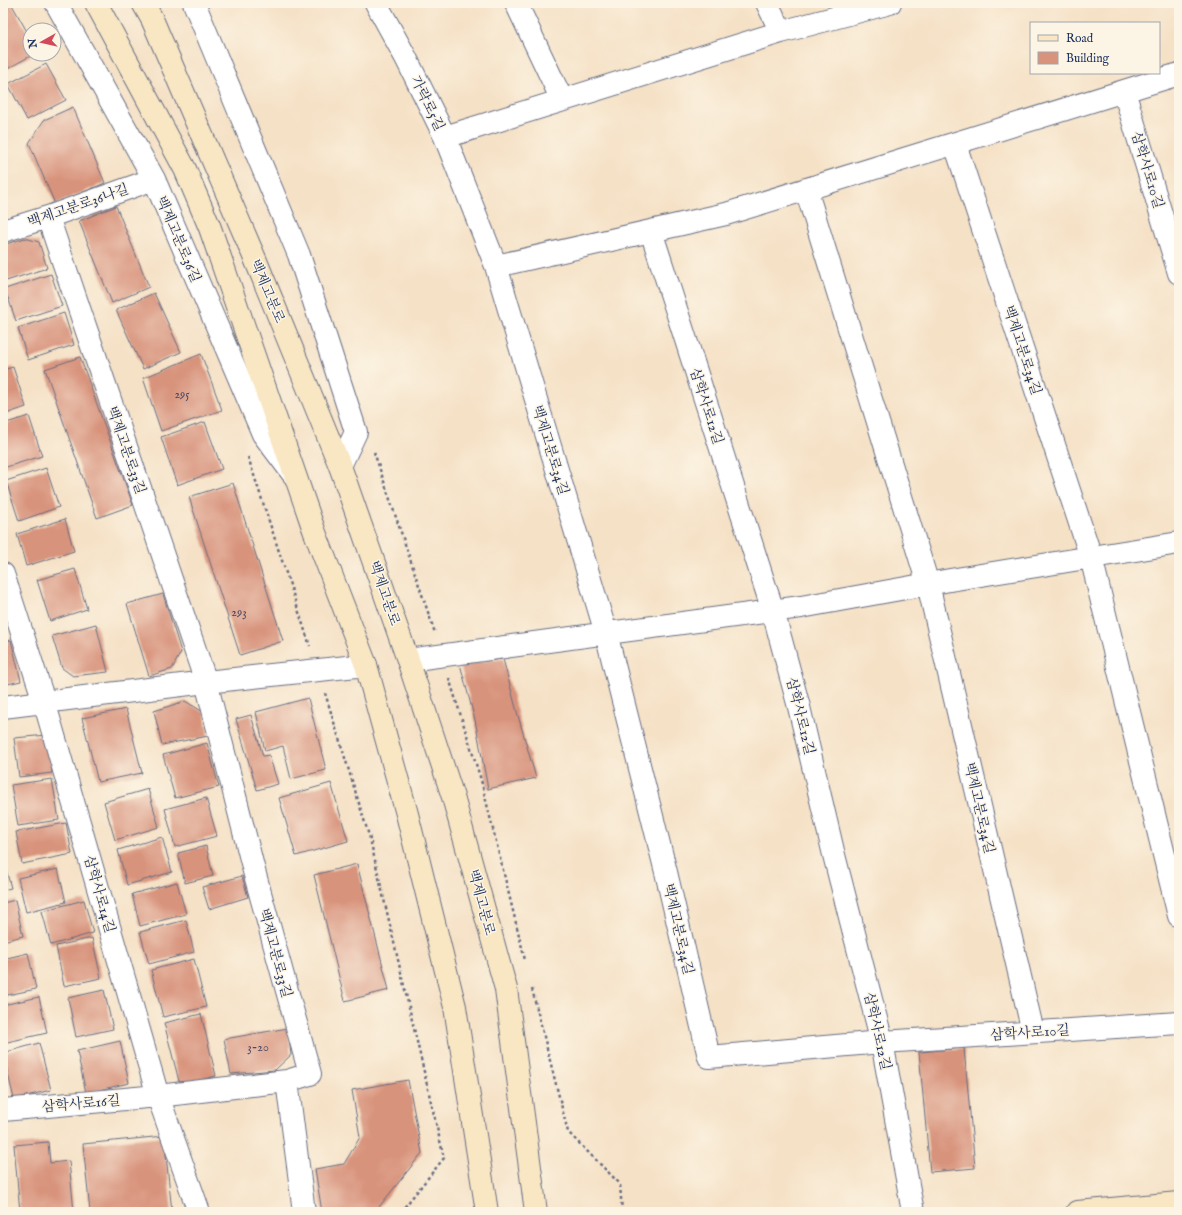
<svg xmlns="http://www.w3.org/2000/svg" width="1182" height="1215" viewBox="0 0 1182 1215" font-family="'IM FELL English','Noto Serif KR',serif">
	<style>
		.building { fill: #d8937c }
		.lines { fill: none; stroke-linecap: round; stroke-linejoin: round }
		.street-casing { stroke: #676d82; stroke-width: 24 }
		.secondary-casing { stroke: #676d82; stroke-width: 24 }
		.path { stroke: #676d82; stroke-width: 2.5; stroke-dasharray: 3 3; stroke-linecap: butt }
		.street { stroke: #fff; stroke-width: 22 }
		.secondary { stroke: #f9e7c3; stroke-width: 22 }
		.labels { text-anchor: middle; stroke-width: 3; stroke-linejoin: round; paint-order: stroke }
		.number-label { font-size: 12px; fill: #4a4866 }
		.street-label { font-size: 14px; fill: #1b2f5e; stroke: #fcf5e5 }
	</style>
	<rect width="100%" height="100%" fill="#fcf5e5"/>
	<filter id="ink" filterUnits="userSpaceOnUse"><feTurbulence type="fractalNoise" baseFrequency=".025" numOctaves="2"/><feDisplacementMap in="SourceGraphic" scale="8" xChannelSelector="R" yChannelSelector="G"/><feConvolveMatrix kernelMatrix="1 2 1 2 8 2 1 2 1" color-interpolation-filters="sRGB"/></filter>
	<filter id="wash" filterUnits="userSpaceOnUse"><feTurbulence type="fractalNoise" baseFrequency=".012" numOctaves="4" result="noise"/><feDisplacementMap in="SourceGraphic" scale="16" xChannelSelector="R" yChannelSelector="G"/><feGaussianBlur stdDeviation="0.9" result="paint"/><feColorMatrix in="noise" values="0 0 0 0 0 0 0 0 0 0 0 0 0 0 0 0 0 1.4 0 .05"/><feComposite in="paint" operator="in"/></filter>
	<g filter="url(#wash)">
		<rect width="100%" height="100%" fill="#f5e1c6"/>
		<g id="blocks">
			<path class="building" d="M3 3H11L30 37V54H34L7 69 3 62Z
				M46 64 66 100 27 120 8 84Z
				M73 107 105 183 55 204 29 143 44 120Z
				M116 206 149 287 112 303 79 221Z
				M25 238 39 242 47 268 6 281 3 271V245Z
				M51 274 62 306 16 321 5 289Z
				M154 293 181 352 143 369 116 310Z
				M64 313 74 345 28 360 18 328Z
				M201 354 222 410 161 431 143 378Z
				M80 357 133 505 97 518 45 369Z
				M13 367 26 407 3 415V370Z
				M29 416 42 456 3 468V424Z
				M205 422 222 469 177 485 161 437Z
				M46 468 59 507 19 521 6 481Z
				M233 483 283 641 240 655 189 497Z
				M65 519 74 551 26 566 17 534Z
				M75 569 87 609 50 621 37 580Z
				M163 594 181 652 172 669 149 676 127 604Z
				M96 624 108 672 73 676 62 668 52 636Z
				M11 640 21 681 3 685V642Z
				M503 659 517 712 536 778 488 789 475 720 460 664Z
				M308 698 326 770 291 779 283 746 265 751 256 712Z
				M185 701 205 713 208 736 162 745 154 711Z
				M126 709 142 773 98 782 82 718Z
				M251 715 263 756 269 755 278 784 257 790 236 719Z
				M47 735 52 773 19 777 14 738Z
				M207 743 219 787 175 798 163 755Z
				M52 779 59 820 18 826 11 785Z
				M331 783 348 841 296 856 279 798Z
				M148 789 159 827 115 840 104 802Z
				M206 798 217 836 175 847 165 809Z
				M66 823 72 854 22 864 16 832Z
				M162 837 172 872 127 885 118 850Z
				M206 846 213 876 185 883 178 853Z
				M3 858 11 888 3 890Z
				M357 864 389 990 345 1001 314 875Z
				M58 869 66 902 26 912 18 878Z
				M242 876 248 897 209 909 202 887Z
				M177 882 186 914 140 926 132 894Z
				M15 900 23 936 3 941V903Z
				M84 900 93 933 51 945 42 911Z
				M186 920 194 952 149 964 140 932Z
				M92 938 101 978 64 986 56 946Z
				M28 953 36 989 3 996V959Z
				M194 959 206 1007 163 1017 151 970Z
				M104 990 113 1029 76 1037 68 998Z
				M39 997 47 1033 3 1043V1005Z
				M201 1014 216 1076 180 1085 164 1023Z
				M288 1028 291 1055 275 1070 231 1074 224 1039Z
				M120 1041 129 1083 86 1093 77 1051Z
				M39 1043 51 1090 14 1099 3 1053Z
				M964 1048 975 1168 930 1172 919 1052Z
				M408 1080 422 1153 375 1212H322L315 1169 344 1164 360 1137 352 1090Z
				M164 1136 172 1212H90L83 1144Z
				M48 1142 50 1163 69 1161 74 1212H20L14 1145Z"/>
		</g>
	</g>
	<g filter="url(#ink)">
		<use href="#blocks" fill-opacity="0" stroke="#676d82" stroke-width="1"/>
		<g class="lines">
			<defs>
				<path id="street" d="M56 3 154 179 263 434 293 474
					M194 3 299 255 356 432 340 466
					M376 3 406 58 445 137 496 266 606 633 666 872 709 1057 882 1042 1179 1023
					M516 3 562 100
					M767 3 781 32
					M1124 91 1179 273
					M445 137 781 32 890 3
					M955 144 1091 557 1179 916
					M806 189 928 584 1033 1032
					M3 231 48 217 154 179
					M651 231 773 611 799 707 834 855 882 1042 913 1212
					M496 266 726 214 1179 74
					M3 574 44 701 158 1096 199 1212
					M408 660 801 607 950 580 1179 543
					M3 707 206 682 366 665
					M287 1081 304 1212
					M3 1110 158 1096 287 1081 310 1074 254 871 206 682 48 217"/>
				<path id="secondary" d="M96 3 185 169 210 228 314 530 366 665 407 814 455 1007 487 1212
					M143 3 152 19 256 261 340 466 408 660 453 797 506 989 536 1212
					M1077 1212 1179 1203"/>
			</defs>
			<use href="#street" class="street-casing"/>
			<use href="#secondary" class="secondary-casing"/>
			<path class="path" d="M374 452 435 633
				M248 457 310 646
				M449 678 481 780 525 960
				M325 693 370 839 444 1158 403 1209V1212
				M532 989 568 1132 620 1184 622 1212"/>
			<use href="#street" class="street"/>
			<use href="#secondary" class="secondary"/>
		</g>
	</g>
	<g class="labels">
		<g class="number-label">
			<text x="182" y="398">295</text>
			<text x="239" y="616">293</text>
			<text x="258" y="1051">3-20</text>
		</g>
		<g class="street-label">
			<text transform="translate(428 103) rotate(64)" y="5">가락로5길</text>
			<text transform="translate(1148 170) rotate(73)" y="5">삼학사로10길</text>
			<text transform="translate(78 205) rotate(-19)" y="5">백제고분로36나길</text>
			<text transform="translate(179 239) rotate(67)" y="5">백제고분로36길</text>
			<text transform="translate(268 291) rotate(67)" y="5">백제고분로</text>
			<text transform="translate(1023 350) rotate(72)" y="5">백제고분로34길</text>
			<text transform="translate(707 406) rotate(72)" y="5">삼학사로12길</text>
			<text transform="translate(127 450) rotate(71)" y="5">백제고분로33길</text>
			<text transform="translate(551 450) rotate(73)" y="5">백제고분로34길</text>
			<text transform="translate(385 593) rotate(71)" y="5">백제고분로</text>
			<text transform="translate(801 716) rotate(76)" y="5">삼학사로12길</text>
			<text transform="translate(980 808) rotate(77)" y="5">백제고분로34길</text>
			<text transform="translate(100 894) rotate(74)" y="5">삼학사로14길</text>
			<text transform="translate(482 902) rotate(75)" y="5">백제고분로</text>
			<text transform="translate(679 929) rotate(77)" y="5">백제고분로34길</text>
			<text transform="translate(276 953) rotate(75)" y="5">백제고분로33길</text>
			<text transform="translate(878 1031) rotate(77)" y="5">삼학사로12길</text>
			<text transform="translate(1030 1032) rotate(-4)" y="5">삼학사로10길</text>
			<text transform="translate(81 1103) rotate(-5)" y="5">삼학사로16길</text>
		</g>
	</g>
	<rect width="1182" height="1215" fill="none" stroke="#fcf5e5" stroke-width="16"/>
	<rect x="1030" y="22" width="130" height="52" fill="#fcf5e5" stroke="#a2a6af"/>
	<rect x="1038" y="35" width="20" height="6" fill="#f9e7c3" stroke="#a2a6af"/>
	<text x="1066" y="42" font-size="12" fill="#1b2f5e">Road</text>
	<rect x="1038" y="52" width="20" height="12" fill="#d8937c" stroke="#a2a6af"/>
	<text x="1066" y="62" font-size="12" fill="#1b2f5e">Building</text>
	<g transform="translate(42 42) rotate(262)"><circle r="19" fill="#fcf5e5" stroke="#a2a6af"/>
	<path d="M0-3L7 15L0 10L-7 15Z" fill="#d1495b"/>
	<text y="-6" font-size="11" font-weight="bold" text-anchor="middle" fill="#1b2f5e">N</text>
	</g>
</svg>
